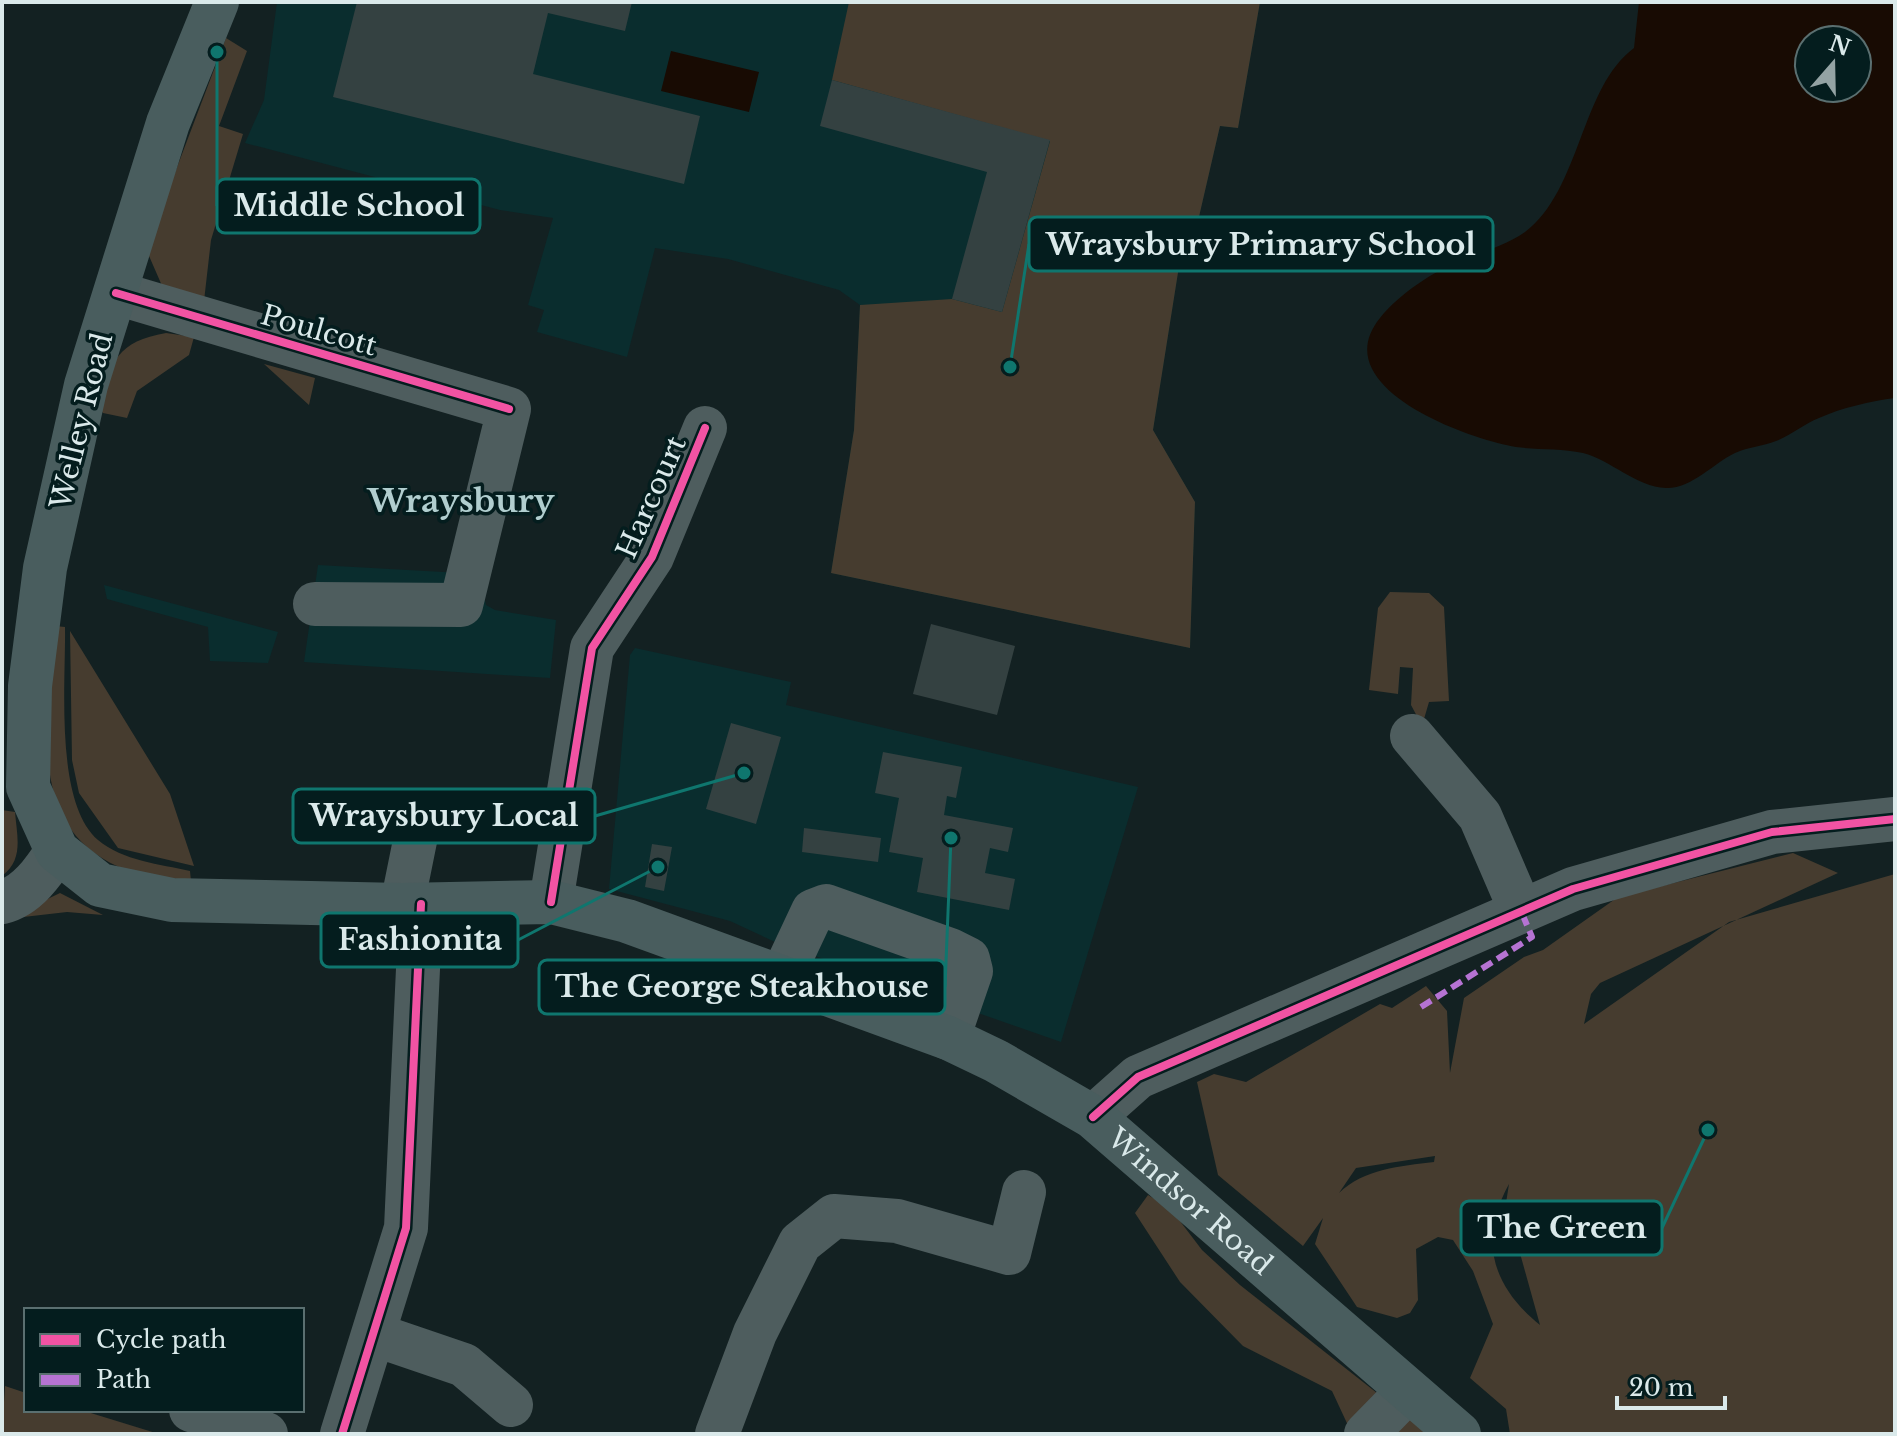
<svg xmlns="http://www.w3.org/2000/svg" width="1897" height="1436" viewBox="0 0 1897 1436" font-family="'Libre Baskerville',serif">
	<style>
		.built { fill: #0a2d2e }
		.green { fill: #463c2f; fill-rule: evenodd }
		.water { fill: #180b03; fill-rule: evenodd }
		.building { fill: #344141 }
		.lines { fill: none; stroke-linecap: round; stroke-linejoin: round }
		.minor { stroke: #4e5d5e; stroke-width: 44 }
		.major { stroke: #495d5e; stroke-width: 44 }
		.quiet { stroke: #b673d3; stroke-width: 6; stroke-dasharray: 12 6; stroke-linecap: butt }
		.cycleway-casing { stroke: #041d1e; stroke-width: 13 }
		.cycleway { stroke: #f153a3; stroke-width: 8 }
		.labels { text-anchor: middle; stroke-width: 7; stroke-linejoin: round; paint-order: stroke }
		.street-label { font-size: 28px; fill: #dae9ea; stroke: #041d1e }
		.quarter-label { font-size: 32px; font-weight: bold; fill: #b1cecf; stroke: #041d1e }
		.leader { fill: none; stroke: #0f766e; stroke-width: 3 }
		.callout-dot { fill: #0f766e; stroke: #041d1e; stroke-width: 3 }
		.callout { fill: #041d1e; stroke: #0f766e; stroke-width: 3 }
		.callout-label { font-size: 30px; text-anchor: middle; font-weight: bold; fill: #dae9ea }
	</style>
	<rect width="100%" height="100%" fill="#132122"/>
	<path class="built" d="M277 2H1260L1238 128 1220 126 1189 260H1180L1153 430 1195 502 1190 648 831 573 854 430 860 305 839 290 728 259 655 248 627 357 537 332 544 310 528 305 553 218 500 210 245 143 264 100Z
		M318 565 479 574 486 605 495 610 556 620 550 678 304 662Z
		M104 585 278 632 268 663 210 661 208 627 107 599Z
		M635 648 791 682 786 705 1138 787 1061 1042 775 942 730 921 609 889 630 655Z"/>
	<path class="green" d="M849 2H1260L1238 128 1220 126 1189 260H1180L1153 430 1195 502 1190 648 831 573 854 430 860 305 952 299 1002 312 1050 141 832 80Z
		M226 38 247 51 219 126 243 134 211 240 204 301 163 288 146 249Z
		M166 333 194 337 189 355 137 391 127 418 103 413 98 406C110 362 118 341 166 333Z
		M264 364 315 378 309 405Z
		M1390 592 1429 593 1444 607 1449 701 1429 702 1424 719 1419 720 1411 705 1413 668 1400 667 1398 694 1369 690 1378 608Z
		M55 626 65 627C66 682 54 802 98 840 123 861 160 864 190 871L191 881C169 877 140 876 119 867 21 824 50 712 55 626Z
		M70 631 170 794 194 866 118 848 79 793 72 760Z
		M2 810 15 812C17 836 24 860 2 876Z
		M1793 853 1838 873 1600 983 1591 994 1584 1024 1729 922 1895 874V1434H1510L1506 1409 1470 1378 1493 1324 1473 1271 1453 1240 1438 1237 1416 1249 1418 1300 1410 1313 1397 1318 1357 1307 1315 1244 1323 1218 1303 1246 1218 1175 1197 1082 1214 1074 1246 1082 1380 1004 1392 1008 1426 986 1447 1011 1450 1073 1464 998 1524 957 1543 950 1618 897ZM1435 1156 1434 1162C1400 1166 1364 1169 1339 1193L1356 1168ZM1509 1184 1506 1203 1540 1325C1492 1286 1478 1240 1509 1184Z
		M60 893 103 915 67 912 6 919Z
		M1148 1195 1170 1208 1202 1250 1240 1285 1429 1434H1352L1332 1391 1243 1346 1180 1282 1135 1213Z
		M5 1386 26 1393V1410H81L159 1434H2Z"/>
	<path class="water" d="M1639 2H1895V398C1871 401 1841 408 1819 418 1804 424 1791 435 1776 441 1763 446 1748 447 1735 453 1714 463 1691 489 1666 488 1636 487 1611 460 1583 453 1561 448 1538 450 1516 447 1467 439 1324 387 1380 318 1400 293 1434 271 1464 259 1484 251 1507 245 1525 232 1581 190 1580 88 1634 48ZM1809 40H1857V88H1809Z
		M671 51 759 72 749 112 661 91Z"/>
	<path class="building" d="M357 2H632L625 31 548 13 533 74 700 116 684 184 333 97Z
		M832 80 1050 140 1002 312 952 299 987 172 820 126Z
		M931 624 1015 646 997 715 913 694Z
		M731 723 781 737 756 824 706 809Z
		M883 752 962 767 956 798 947 796 944 815 1013 828 1008 852 990 848 985 873 1015 879 1009 910 917 892 923 858 889 852 899 798 875 793Z
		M804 828 881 838 878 862 802 852Z
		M652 844 672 847 664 891 645 887Z"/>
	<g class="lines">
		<path class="minor" d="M116 293 509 409 461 605 315 604
			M1412 736 1480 816 1521 911
			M2 902C27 896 44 871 57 851
			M551 902 592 648 652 557 705 428
			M402 905 418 826
			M782 977 813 911 826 906 950 950 968 959 971 971 948 1038
			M1093 1117 1138 1077 1573 889 1772 832 1895 819
			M373 1334 464 1365 511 1405
			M191 1410 266 1434
			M342 1434 406 1228 421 904
			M717 1434 755 1333 800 1243 834 1216 897 1221 1009 1253 1024 1192
			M1366 1434 1408 1391"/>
		<path class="major" id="s1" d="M217 2 168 123 86 385 45 568 30 686 28 787 57 851 100 885 172 900 402 905 551 902 627 921 948 1038 996 1061 1093 1117 1459 1434"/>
		<path class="quiet" d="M1421 1007 1532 937 1521 911"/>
		<defs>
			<path id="cycleway" d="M116 293 509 409
				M551 902 592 648 652 557 705 428
				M1093 1117 1138 1077 1573 889 1772 832 1895 819
				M342 1434 406 1228 421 904"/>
		</defs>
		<use href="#cycleway" class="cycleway-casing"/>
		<use href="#cycleway" class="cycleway"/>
	</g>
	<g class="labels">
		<g class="street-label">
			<text transform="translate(319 330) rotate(16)" y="10">Poulcott</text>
			<text transform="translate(81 421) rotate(-76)" y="10">Welley Road</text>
			<text transform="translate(651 497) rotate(-66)" y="10">Harcourt</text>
			<text dy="10" stroke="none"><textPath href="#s1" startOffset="2104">Windsor Road</textPath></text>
		</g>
		<g class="quarter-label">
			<text x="461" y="512">Wraysbury</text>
		</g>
	</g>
	<path class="leader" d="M217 52L217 206M1010 367L1029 244M744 773L595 816M658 867L518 940M951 838L945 987M1708 1130L1662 1228"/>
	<g class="callout-dot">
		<circle cx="217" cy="52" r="8"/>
		<circle cx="1010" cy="367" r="8"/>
		<circle cx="744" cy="773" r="8"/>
		<circle cx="658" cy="867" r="8"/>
		<circle cx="951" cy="838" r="8"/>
		<circle cx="1708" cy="1130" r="8"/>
	</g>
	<g class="callout">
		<rect x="217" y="179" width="263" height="54" rx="8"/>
		<rect x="1029" y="217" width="464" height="54" rx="8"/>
		<rect x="293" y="789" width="302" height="54" rx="8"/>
		<rect x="321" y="913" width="197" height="54" rx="8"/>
		<rect x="539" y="960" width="406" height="54" rx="8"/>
		<rect x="1461" y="1201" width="201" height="54" rx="8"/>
	</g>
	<g class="callout-label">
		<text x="349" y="216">Middle School</text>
		<text x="1261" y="255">Wraysbury Primary School</text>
		<text x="444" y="826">Wraysbury Local</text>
		<text x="420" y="950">Fashionita</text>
		<text x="742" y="997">The George Steakhouse</text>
		<text x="1562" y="1238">The Green</text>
	</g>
	<rect width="1897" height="1436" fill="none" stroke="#dae9ea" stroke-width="8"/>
	<rect x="24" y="1308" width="280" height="104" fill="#041d1e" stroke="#5a6f70" stroke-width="2"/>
	<rect x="40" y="1334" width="40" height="12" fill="#f153a3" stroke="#5a6f70" stroke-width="2"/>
	<text x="96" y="1348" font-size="24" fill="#dae9ea">Cycle path</text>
	<rect x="40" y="1374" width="40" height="12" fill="#b673d3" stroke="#5a6f70" stroke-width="2"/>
	<text x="96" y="1388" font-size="24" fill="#dae9ea">Path</text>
	<g transform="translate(1833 64) rotate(20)"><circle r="38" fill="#041d1e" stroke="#5a6f70" stroke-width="2"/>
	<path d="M0-6L14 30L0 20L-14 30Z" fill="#94a3a4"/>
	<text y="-12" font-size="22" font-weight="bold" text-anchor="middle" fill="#dae9ea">N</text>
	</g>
	<path d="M1617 1396v12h108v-12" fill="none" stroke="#dae9ea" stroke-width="4"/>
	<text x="1629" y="1396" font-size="24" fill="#dae9ea" stroke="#041d1e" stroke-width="6" paint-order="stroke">20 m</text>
</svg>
